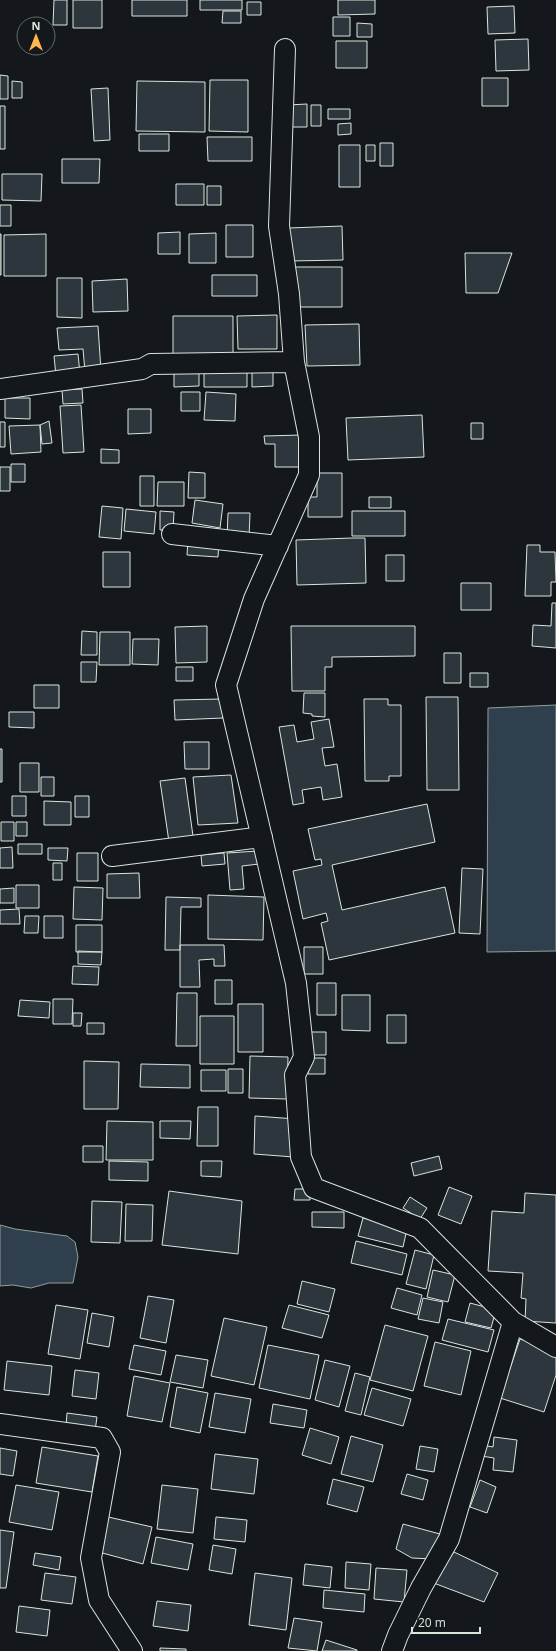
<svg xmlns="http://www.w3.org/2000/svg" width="556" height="1651" viewBox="0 0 556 1651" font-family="'Open Sans',sans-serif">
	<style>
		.water { fill: #2f3f4d; stroke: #939e99 }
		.building { fill: #2c363c; stroke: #d8e6dc }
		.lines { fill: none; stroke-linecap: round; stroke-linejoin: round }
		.street-casing { stroke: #d8e6dc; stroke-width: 22 }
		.street { stroke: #14181c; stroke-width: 20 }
	</style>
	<rect width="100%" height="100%" fill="#14181c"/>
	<path class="water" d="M556 705V951L487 952 488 708Z
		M0 1225 15 1229 67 1236 75 1242 78 1257 73 1283H49L31 1288 13 1285 0 1286Z"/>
	<path class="building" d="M54 0H67V25H53Z
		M73 0H102V28H73Z
		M132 0H187V16H132Z
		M200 0H242V10H200Z
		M338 0H375V14L338 15Z
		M247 2H261V15H247Z
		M514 6 515 33 488 34 487 7Z
		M223 11H241V23H222Z
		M333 17H350V36H333Z
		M357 23 372 24V37H357Z
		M528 39 529 70 496 71 495 40Z
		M336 41H367V68H336Z
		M0 75 8 76V99H0Z
		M482 78H508V106H482Z
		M210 80H248V132L209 131Z
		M12 81 22 82V98H12Z
		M137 81 205 82V132L136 131Z
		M108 88 110 140 94 141 91 89Z
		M307 104V127H288V105Z
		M311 105H321V126H311Z
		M0 106H5V149H0Z
		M328 109H350V119H328Z
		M351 123V134L338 135V124Z
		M139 134H169V151H139Z
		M207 137H252V161H208Z
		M380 143H393V166H380Z
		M339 145H360V187H339Z
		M366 145H375V161H366Z
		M62 159H100L99 183H62Z
		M2 174H42L41 201 2 200Z
		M176 184H204V205H176Z
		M207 186H221V205H207Z
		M0 205H11V226H0Z
		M226 225H253V257H226Z
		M342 226 343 260 290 261 289 228Z
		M180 232V254H158V233Z
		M216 233V263H189V234Z
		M0 234H1V275H0Z
		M46 234V276H4V235Z
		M465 253H512L498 293H466Z
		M295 267H342V307H295Z
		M212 275H257V296H212Z
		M57 278H82V318L57 317Z
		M127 279 128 311 93 312 92 281Z
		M277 315V349H238L237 316Z
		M173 316H233V354L173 355Z
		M359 324 360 365 307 366 305 325Z
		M98 326 101 371 85 372 83 349 59 350 57 328Z
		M78 354 80 374 56 376 54 356Z
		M204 365 247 366V387H204Z
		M174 366H199V386L174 387Z
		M273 368V386L252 387V369Z
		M82 389 83 403 63 404 62 390Z
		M181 392H200V411H181Z
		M206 392 236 394 235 421 204 420Z
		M5 398H30V419L5 418Z
		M81 405 84 452 63 453 60 406Z
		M128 409H151V433L128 434Z
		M422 415 424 457 348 460 346 418Z
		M49 421 52 443 42 444 40 425Z
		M0 422H5V447H0Z
		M471 423H483V439H471Z
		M40 425 41 452 11 454 9 426Z
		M302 435V467H275V444H265L264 436Z
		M101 449 119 450V463H101Z
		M11 464H25V482H11Z
		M0 467H10V491H0Z
		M189 472 205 473V498H188Z
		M317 473H342V517H308V497H317Z
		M140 476H154V506H140Z
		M158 482H184V506H157Z
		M369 497H391V508H369Z
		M195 500 223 504 220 528 192 523Z
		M102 506 123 508 121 539 99 537Z
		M126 509 156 512 154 534 124 531Z
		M160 511 174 512 173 530H160Z
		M352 511H405V536H352Z
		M228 513H250L249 538H227Z
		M352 538H365L366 583 297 585 296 540Z
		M188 540 219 542 218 557 187 555Z
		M527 545H540V552H555L556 582H551V596H525Z
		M103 552H130V587H103Z
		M386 555H404V581H386Z
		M461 583H491V610H461Z
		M552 603H556V648L532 646 533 625 551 626Z
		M207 626V662L176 663 175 627Z
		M291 626H415V656L332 657V667H325V691H292Z
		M82 631 97 632V655H81Z
		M100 632H130V665H99Z
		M133 639H159L158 665 132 664Z
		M444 653H461V683H444Z
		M81 662H97L96 682H81Z
		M176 667H193V681H176Z
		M470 673H488V687H470Z
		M34 685H59V708H34Z
		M304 693H325V717L312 716V714L303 713Z
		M426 697H458L459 790H427Z
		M222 699 223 718 175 720 174 700Z
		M364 699H388V705H401V776H389V781H365Z
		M9 712H34V728L9 727Z
		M329 719 334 747 322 748 325 766 337 764 342 797 323 800 321 787 302 790 304 803 293 805 279 727 294 725 297 742 314 739 311 722Z
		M184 742H209V769H185Z
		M0 749H2V782H0Z
		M20 763H39V792H20Z
		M231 775 238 823 198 825 193 777Z
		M41 777H54V796H41Z
		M185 778 193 836 169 842 160 781Z
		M12 796H26V816H12Z
		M75 796H89V817H75Z
		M44 801 71 802V825H44Z
		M427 804 435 842 332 865 342 910 445 887 455 933 329 960 321 923 328 921 326 913 303 919 293 871 322 865 321 859 315 860 308 829Z
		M1 822H14V841H1Z
		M16 822H27V836H16Z
		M18 844H42V854H18Z
		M12 847 13 868H0V848Z
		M48 848H68L67 861 48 860Z
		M258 851 259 864 242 866 244 889 230 890 227 853Z
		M77 853H98V881H77Z
		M224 853 225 864 202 866 201 855Z
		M53 863H62V880H53Z
		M462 868 483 869 480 934 459 933Z
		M139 873 140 898H107V874Z
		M16 885H39V908H16Z
		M74 887 103 888 102 920 73 919Z
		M14 888V903H0V889Z
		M208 895 264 897 263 940 208 939Z
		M166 897 201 898V907H181L180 950H165Z
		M19 909 20 924H0V910Z
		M25 916H39L38 933H24Z
		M44 916H63V938H44Z
		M76 925H102V952H76Z
		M180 945H224L225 966H214V959L199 960 200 987H180Z
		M304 947H323V974H304Z
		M78 951 102 952 101 965 78 964Z
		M73 966 99 967 98 985 72 984Z
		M215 980H232V1004H215Z
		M317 983H336V1015H317Z
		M177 993H197V1046H176Z
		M342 995H370V1031L342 1030Z
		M53 999H73L72 1024H53Z
		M20 1000 50 1002 49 1018 18 1016Z
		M238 1004H263V1052H238Z
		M73 1013H82L81 1026H73Z
		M387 1015H406V1043H387Z
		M200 1016H234V1064H200Z
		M87 1023H104V1034H87Z
		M309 1032H326V1055H309Z
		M250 1056 288 1057 287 1099 249 1098Z
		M308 1058H325V1074H308Z
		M84 1061 119 1062 118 1109H84Z
		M141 1064 190 1065V1088L140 1087Z
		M228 1069H243V1093H228Z
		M201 1070H226V1091H201Z
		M198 1107H218V1146H197Z
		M255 1116 296 1119 294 1157 254 1154Z
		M107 1121 153 1122V1160H106Z
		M160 1121H191L190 1139 160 1138Z
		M83 1146H103V1162H83Z
		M439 1156 442 1169 414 1176 411 1163Z
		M109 1161 148 1162V1181L109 1180Z
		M201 1161H222L221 1177 201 1176Z
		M449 1187 472 1196 461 1224 438 1215Z
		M295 1189H310V1200H294Z
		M169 1191 242 1201 238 1254 162 1245Z
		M525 1193 556 1195V1323L525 1321 526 1299 521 1298 523 1273 488 1271 492 1211 524 1213Z
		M410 1197 427 1208 420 1219 403 1208Z
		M92 1201 122 1202 120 1243 91 1242Z
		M126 1204 153 1205 152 1241H125Z
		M312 1212H344V1228L312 1227Z
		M363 1218 407 1229 403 1247 358 1236Z
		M356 1241 407 1254 402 1275 351 1263Z
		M415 1250 434 1255 426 1289 406 1284Z
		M433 1270 455 1275 448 1302 427 1297Z
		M302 1281 335 1289 329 1312 297 1304Z
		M397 1288 422 1295 417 1315 391 1308Z
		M148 1296 174 1300 166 1343 140 1338Z
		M423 1298 443 1302 439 1323 418 1319Z
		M470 1303 496 1310 491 1328 465 1322Z
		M56 1305 88 1310 80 1359 48 1354Z
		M289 1305 329 1315 322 1338 282 1328Z
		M92 1313 114 1317 109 1347 87 1343Z
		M224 1318 267 1327 254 1385 211 1376Z
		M448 1319 494 1330 488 1352 442 1340Z
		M385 1325 428 1336 413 1391 370 1380Z
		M520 1339 556 1351V1375L544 1412 500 1398Z
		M435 1342 471 1351 461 1395 424 1386Z
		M134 1345 166 1351 161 1375 129 1369Z
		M268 1345 319 1355 310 1399 259 1388Z
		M176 1355 208 1360 203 1388 170 1382Z
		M325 1360 350 1366 339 1407 315 1400Z
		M7 1361 52 1366 49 1395 4 1390Z
		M75 1370 99 1373 96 1399 72 1396Z
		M355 1373 370 1377 361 1415 345 1411Z
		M134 1376 170 1383 162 1422 127 1416Z
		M177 1387 208 1393 200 1433 170 1427Z
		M372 1388 411 1399 403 1426 364 1415Z
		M215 1393 251 1399 245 1433 209 1427Z
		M273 1404 307 1410 304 1428 270 1423Z
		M67 1413 97 1417 95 1431 66 1427Z
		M310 1428 339 1437 331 1464 302 1455Z
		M351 1436 383 1445 373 1482 341 1474Z
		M494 1437 517 1440 513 1472 493 1470 494 1458 481 1456 482 1445 493 1447Z
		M420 1446 438 1449 434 1472 416 1469Z
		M42 1447 98 1456 92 1492 36 1483Z
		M0 1448 17 1451 13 1476 0 1474Z
		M215 1454 258 1459 254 1494 211 1489Z
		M407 1474 428 1480 423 1500 401 1494Z
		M333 1479 364 1487 357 1512 327 1504Z
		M480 1480 496 1487 487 1513 470 1507Z
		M16 1485 59 1492 52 1530 9 1522Z
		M162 1485 198 1489 193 1533 157 1529Z
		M104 1516 152 1527 143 1564 95 1551Z
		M216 1517 247 1520 245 1542 214 1539Z
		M403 1524 440 1534 433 1559 412 1558 396 1549Z
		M0 1530 14 1532 6 1588H0Z
		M156 1537 193 1544 188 1570 151 1563Z
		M213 1545 236 1549 232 1574 209 1570Z
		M454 1552 498 1573 484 1602 431 1582Z
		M35 1553 61 1557 59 1570 33 1565Z
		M346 1562 371 1564 369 1590 345 1588Z
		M305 1564 332 1567 330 1588 303 1585Z
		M376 1568 407 1570 404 1602 374 1599Z
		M45 1573 76 1577 72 1604 41 1600Z
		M255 1573 292 1578 286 1630 249 1625Z
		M324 1590 365 1594 364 1612 323 1608Z
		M157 1601 191 1605 188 1631 153 1626Z
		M19 1606 50 1610 47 1636 16 1632Z
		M294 1618 322 1622 317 1651 288 1648Z
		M326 1640 357 1650V1651H322Z
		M160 1648 186 1649V1651H160Z"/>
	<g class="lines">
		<defs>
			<path id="street" d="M285 49 279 226 289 294 294 362
				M0 389 142 369 151 364 294 362 309 437V475L254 599 226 685 296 983 304 1057 295 1075 301 1157 314 1188 420 1228 513 1322 556 1347
				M172 534 278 546
				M112 856 262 837
				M0 1424 102 1438 110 1452 91 1558 99 1600 132 1651
				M392 1651 398 1635 421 1588 449 1539 513 1322"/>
		</defs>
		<use href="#street" class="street-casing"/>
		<use href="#street" class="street"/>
	</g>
	<g transform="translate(36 36)"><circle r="19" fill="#14181c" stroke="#626a69"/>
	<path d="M0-3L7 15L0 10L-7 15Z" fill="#ffb74d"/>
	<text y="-6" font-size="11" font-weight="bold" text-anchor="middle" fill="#d8e6dc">N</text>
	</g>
	<path d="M412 1627v6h68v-6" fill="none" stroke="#d8e6dc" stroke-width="2"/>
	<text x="418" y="1627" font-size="12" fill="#d8e6dc" stroke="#14181c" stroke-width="3" paint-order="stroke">20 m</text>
</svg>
